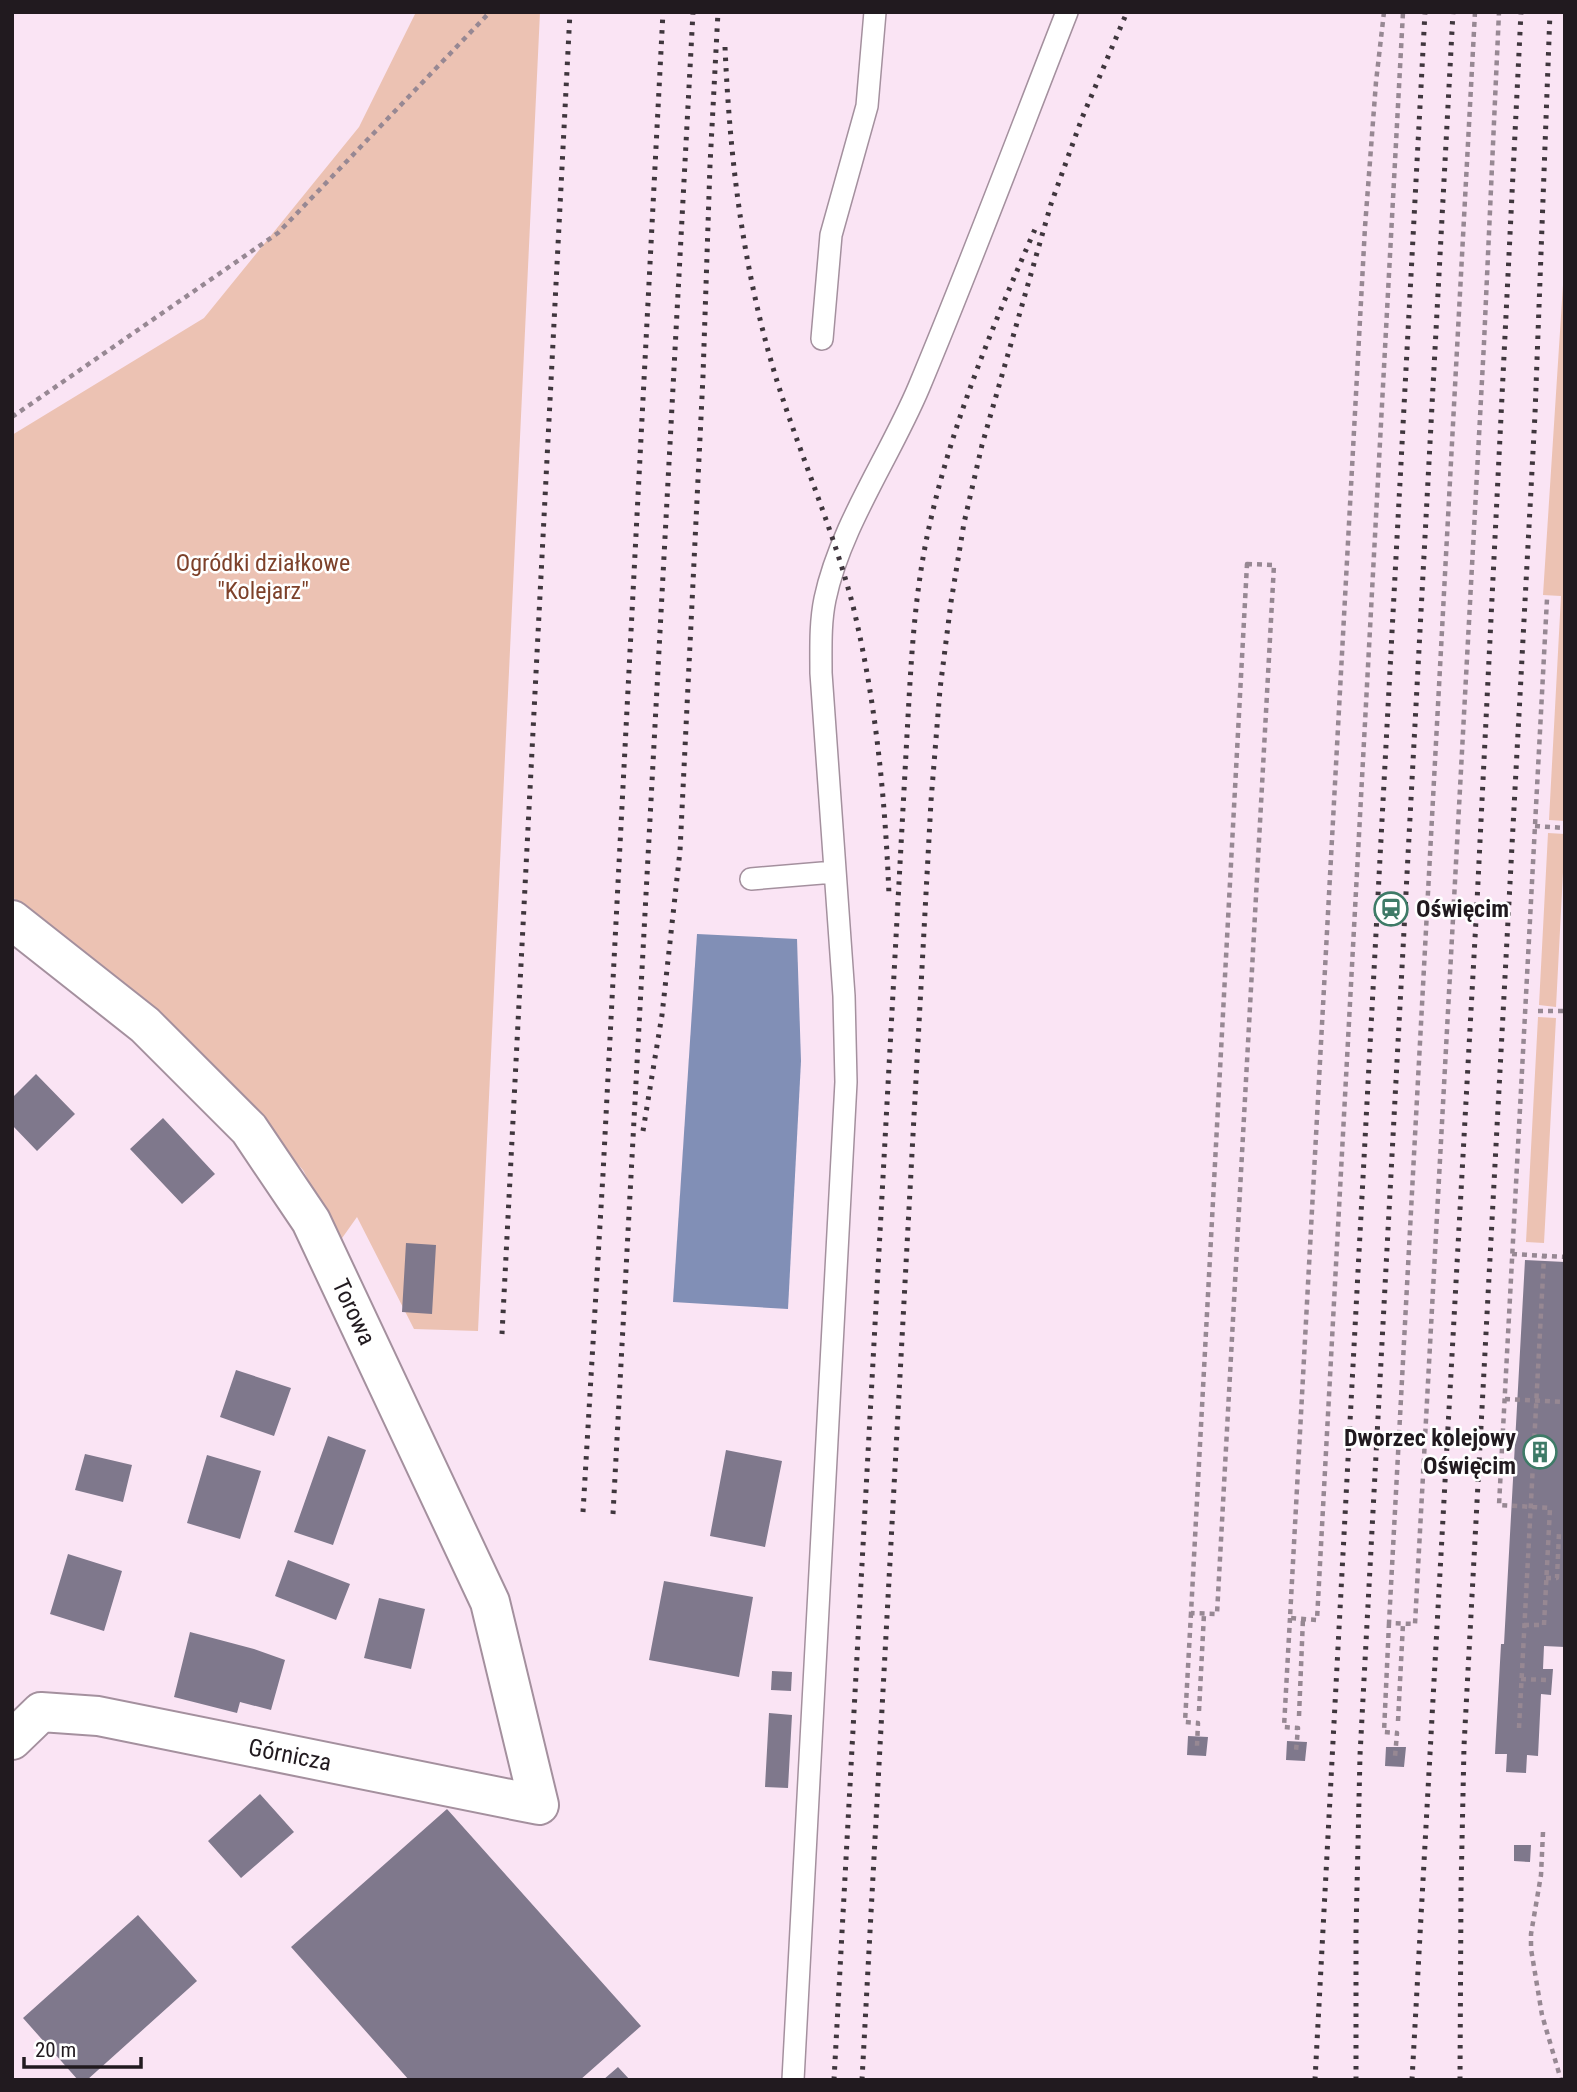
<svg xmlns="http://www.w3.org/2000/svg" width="1577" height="2092" viewBox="0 0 1577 2092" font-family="'Roboto Condensed',sans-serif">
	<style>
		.green { fill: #ecc2b3 }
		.water { fill: #818fb6 }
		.building { fill: #7f788c }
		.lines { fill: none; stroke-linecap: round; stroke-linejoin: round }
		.service-casing { stroke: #a4909e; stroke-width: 24 }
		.minor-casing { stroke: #a4909e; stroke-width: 42 }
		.path { stroke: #978893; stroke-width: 4.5; stroke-dasharray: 5 5; stroke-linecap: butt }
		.service { stroke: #fff; stroke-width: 21 }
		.minor { stroke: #fff; stroke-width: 38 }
		.rail { stroke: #3f363d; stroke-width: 5; stroke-dasharray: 3.5 7; stroke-linecap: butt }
		.labels { text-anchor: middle; stroke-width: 5; stroke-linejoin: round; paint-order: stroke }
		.park-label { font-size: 24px; fill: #7d412a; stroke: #fff }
		.poi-label { font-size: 24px; font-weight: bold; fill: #211a1f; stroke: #fff; text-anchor: start }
		.street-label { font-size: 24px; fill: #211a1f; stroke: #fff }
	</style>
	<rect width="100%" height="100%" fill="#fae4f4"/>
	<path class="green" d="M416 12H540L478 1331 414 1329 357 1217 340 1241 303 1170 214 1071 48 924 12 897V435L204 318 359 127Z
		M1565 254V821L1549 820 1561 596 1543 595Z
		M1548 833 1565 834 1556 1007 1539 1005Z
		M1538 1017 1556 1018 1544 1243 1526 1242Z"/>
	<path class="water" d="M697 934 797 939 801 1061 788 1309 673 1302Z"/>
	<path class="building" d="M36 1074 75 1114 37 1151 12 1125V1098Z
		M163 1118 215 1174 182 1204 130 1149Z
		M406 1243 436 1245 432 1314 402 1312Z
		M1525 1260 1565 1262V1647L1544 1646 1543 1669H1553L1551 1695 1541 1694 1538 1756 1527 1755 1526 1773 1506 1772 1507 1754H1495L1501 1644H1504Z
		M236 1370 291 1388 274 1436 220 1417Z
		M328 1436 366 1450 333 1545 294 1532Z
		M726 1450 782 1461 765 1547 710 1536Z
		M85 1454 132 1465 123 1502 75 1490Z
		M207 1455 261 1471 240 1539 187 1523Z
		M68 1554 122 1571 104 1631 50 1614Z
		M288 1560 350 1584 336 1620 275 1596Z
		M664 1581 753 1597 739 1677 649 1660Z
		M379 1598 425 1609 411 1669 364 1658Z
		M190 1632 254 1649 285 1660 271 1710 240 1702 237 1713 174 1697Z
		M772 1671 792 1672 791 1691 771 1690Z
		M769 1713 792 1715 788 1788 765 1787Z
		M1188 1736 1208 1737 1206 1756 1187 1755Z
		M1287 1741 1307 1742 1305 1761 1286 1760Z
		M1386 1747H1406L1404 1767 1385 1766Z
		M260 1794 294 1832 241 1878 208 1841Z
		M447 1809 641 2026 580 2080H409L291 1947Z
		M1514 1845H1531L1530 1862 1514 1861Z
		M138 1915 197 1981 87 2080H78L23 2018Z
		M618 2067 630 2080H603Z"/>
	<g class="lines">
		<defs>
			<path id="service" d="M822 339 831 235 867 106 875 12
				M751 879 834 872
				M793 2080 846 1082 844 996 821 673C821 648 820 623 825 599 840 527 890 456 919 387 971 263 1018 137 1067 12"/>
			<g id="minor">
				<path id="s1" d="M12 920 145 1025 249 1129 311 1221 490 1602 539 1805 98 1716 41 1712 12 1740"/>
			</g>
		</defs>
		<use href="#service" class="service-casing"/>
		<use href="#minor" class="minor-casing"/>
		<path class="path" d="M1384 12 1376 82 1365 227 1290 1618 1317 1620 1403 12
			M1475 12 1389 1623 1415 1624 1484 343 1499 12
			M12 417 278 233 490 12
			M1247 564 1274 565 1217 1614 1191 1613Z
			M1535 826 1565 828
			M1538 1011H1565
			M1512 1254 1565 1257
			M1505 1399 1565 1402
			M1546 1578H1557L1559 1533
			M1191 1613 1185 1722 1198 1723 1197 1746
			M1290 1618 1284 1727 1298 1728 1296 1751
			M1389 1623 1384 1732 1397 1733 1395 1757
			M1524 1625H1544L1550 1508 1499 1505 1547 599
			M1521 1679 1546 1680
			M1199 1711 1204 1614
			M1299 1716 1303 1618
			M1398 1721 1403 1624
			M1519 1728 1544 1256
			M1543 1832 1541 1875 1531 1934V1949L1542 2015 1561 2080"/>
		<use href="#service" class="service"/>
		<use href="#minor" class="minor"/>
		<path class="rail" d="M725 47C730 161 743 271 777 381 801 457 833 529 853 606 876 701 885 797 889 895
			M643 1131 662 1015 680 851 703 376 710 165 718 12
			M502 1334 570 12
			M583 1512 603 1174 663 12
			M613 1514 693 12
			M834 2080 907 735C911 664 914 592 930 523 953 420 994 323 1036 227
			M862 2080 931 801 940 689 951 602 964 523 982 445 1051 204 1082 118 1127 12
			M1315 2080 1425 12
			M1356 2080V1932L1360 1755 1453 12
			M1412 2080 1477 902 1521 12
			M1460 2080 1461 1890 1464 1746 1535 414 1550 12"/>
	</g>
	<defs>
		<symbol id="station-ring" viewBox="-11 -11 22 22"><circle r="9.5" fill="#fff" stroke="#3e7b67" stroke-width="1.5"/><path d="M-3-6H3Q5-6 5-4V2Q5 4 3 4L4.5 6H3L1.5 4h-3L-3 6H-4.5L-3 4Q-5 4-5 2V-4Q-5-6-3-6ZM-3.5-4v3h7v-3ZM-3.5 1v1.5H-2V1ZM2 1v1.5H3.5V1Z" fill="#3e7b67"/></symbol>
		<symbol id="building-ring" viewBox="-11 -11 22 22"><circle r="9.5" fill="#fff" stroke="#3e7b67" stroke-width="1.5"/><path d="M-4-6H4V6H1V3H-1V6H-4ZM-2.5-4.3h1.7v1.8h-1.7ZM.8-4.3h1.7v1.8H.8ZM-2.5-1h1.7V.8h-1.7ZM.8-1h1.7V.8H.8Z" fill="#3e7b67"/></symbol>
	</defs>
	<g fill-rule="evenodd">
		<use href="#station-ring" x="1372" y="890" width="38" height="38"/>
		<use href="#building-ring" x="1521" y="1433" width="38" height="38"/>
	</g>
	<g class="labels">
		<g class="park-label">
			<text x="263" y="571">Ogródki działkowe<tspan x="263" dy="28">"Kolejarz"</tspan></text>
		</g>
		<g class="poi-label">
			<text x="1416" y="917">Oświęcim</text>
			<text x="1516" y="1446" text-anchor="end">Dworzec kolejowy<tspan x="1516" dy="28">Oświęcim</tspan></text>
		</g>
		<g class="street-label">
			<text dy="8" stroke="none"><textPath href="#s1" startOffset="528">Torowa</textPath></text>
			<text transform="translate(290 1755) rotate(11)" y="8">Górnicza</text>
		</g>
	</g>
	<rect width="1577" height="2092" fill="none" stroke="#211a1f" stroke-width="28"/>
	<path d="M24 2057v10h117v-10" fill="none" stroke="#211a1f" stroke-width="3.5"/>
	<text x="35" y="2057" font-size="21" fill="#211a1f" stroke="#ffffff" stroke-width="5" paint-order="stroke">20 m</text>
</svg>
